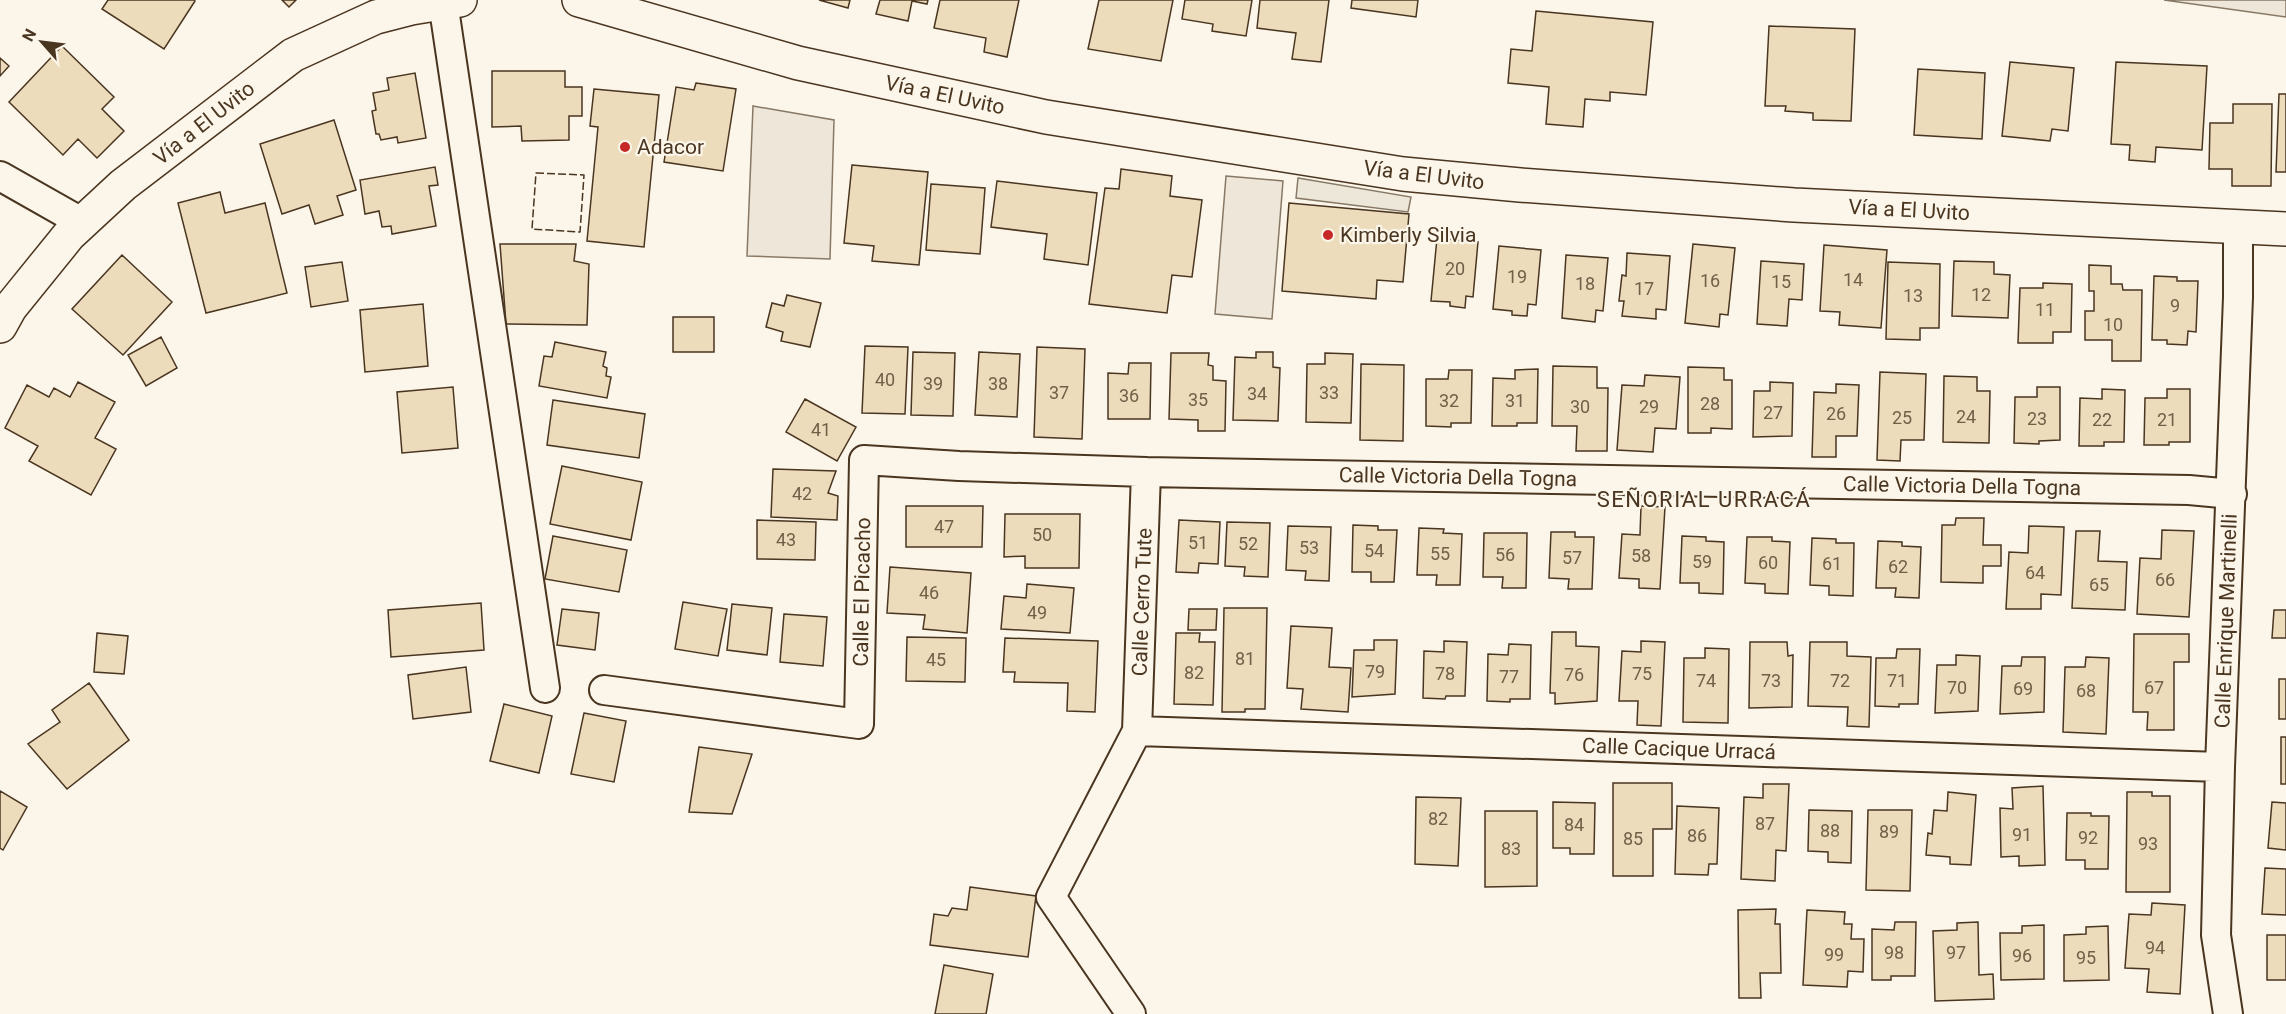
<svg xmlns="http://www.w3.org/2000/svg" width="2286" height="1014" viewBox="0 0 2286 1014" font-family="Roboto,sans-serif">
	<style>
		.green { fill: #ede6d9; stroke: #887966; stroke-width: 1.5 }
		.parking { fill: #ede7d9; stroke: #887966; stroke-width: 1.5 }
		.building { fill: #ecdcbc; stroke: #4a3520; stroke-width: 1.5 }
		.lines { fill: none; stroke-linecap: round; stroke-linejoin: round }
		.minor-casing { stroke: #4a3520; stroke-width: 32 }
		.tertiary-casing { stroke: #4a3520; stroke-width: 36 }
		.minor { stroke: #fbf6e9; stroke-width: 28 }
		.tertiary { stroke: #fbf6e9; stroke-width: 33 }
		.fence { stroke: #4a3520; stroke-width: 1.5; stroke-dasharray: 8 3; stroke-linecap: butt }
		.poi-dot { fill: #c62828; stroke: #fbf6e9; stroke-width: 2 }
		.labels { text-anchor: middle; stroke-width: 4.5; stroke-linejoin: round; paint-order: stroke }
		.number-label { font-size: 18px; fill: #725f47 }
		.street-label { font-size: 21px; fill: #4a3520; stroke: #fbf6e9 }
		.poi-label { font-size: 21px; fill: #4a3520; stroke: #fbf6e9; text-anchor: start }
		.neighbourhood-label { font-size: 22px; letter-spacing: 1.5px; fill: #4a3520; stroke: #fbf6e9 }
	</style>
	<rect width="100%" height="100%" fill="#fbf6e9"/>
	<path class="green" d="M2164 0H2286V17Z
		M753 106 834 120 830 259 747 256Z
		M1226 176 1283 181 1272 319 1215 314Z"/>
	<path class="parking" d="M1298 178 1411 197 1408 212 1296 198Z"/>
	<path class="building" d="M108 0H194L195 1 164 49 102 9Z
		M282 0H296L289 7Z
		M819 0H850L848 8Z
		M880 0H928L927 4 912 1 908 21 876 14Z
		M940 0H1019L1007 57 984 52 986 38 934 28Z
		M1099 0H1173L1161 61 1088 49Z
		M1185 0H1252L1246 36 1212 31 1213 24 1182 19Z
		M1260 0H1329L1321 62 1292 59 1296 33 1257 28Z
		M1352 0H1418L1416 17 1351 8Z
		M1536 11 1653 22 1646 95 1610 92V101L1585 99 1583 127 1546 124 1549 87 1508 83 1511 49 1532 51Z
		M1769 26 1855 29 1851 121 1813 120V113L1785 111 1786 106H1765Z
		M62 46 114 97 102 109 124 131 97 158 78 139 63 155 9 102Z
		M0 58 9 66 0 76Z
		M2010 62 2074 68 2068 131 2052 129 2050 141 2002 136Z
		M2116 62 2207 66 2202 150 2156 147 2155 162 2129 160 2130 145 2111 144Z
		M1918 69 1985 73 1982 139 1914 135Z
		M492 71H565V87H582V116H569V140L522 141 521 126 492 127Z
		M415 73 426 138 398 143 397 137 381 140 379 134H376L372 111 376 110 373 93 389 90 387 78Z
		M696 83 736 89 723 171 664 162 676 87 694 90Z
		M594 89 659 95 644 247 587 241 598 127 590 126Z
		M2279 94H2286V172H2276Z
		M2233 104H2272L2271 186H2232V169H2209L2210 123H2233Z
		M334 120 356 190 337 196 343 215 315 224 309 205 282 214 260 144Z
		M852 165 928 172 919 265 872 261 874 246 844 243Z
		M435 167 438 185 429 186 436 226 392 234 391 226 382 227 379 211 365 214 360 180Z
		M1121 169 1172 176 1170 196 1202 200 1192 277 1172 275 1167 313 1089 304 1105 188 1119 189Z
		M997 181 1097 193 1088 265 1044 259 1047 234 991 227Z
		M931 184 985 188 980 254 926 250Z
		M220 192 225 213 265 203 287 293 206 313 178 203Z
		M1289 203 1409 214 1403 282 1377 280 1376 299 1282 291Z
		M1437 238 1478 242 1473 297 1466 296 1465 308 1450 306V302L1431 301Z
		M500 244H576L574 261 589 264 587 325 506 324Z
		M1693 244 1735 248 1728 315 1720 314 1719 327 1685 323Z
		M1824 245 1887 250 1881 328 1839 325 1840 312 1820 311Z
		M1499 246 1541 250 1536 305 1528 304 1527 316 1512 315V311L1493 309Z
		M1627 253 1670 256 1666 310 1656 309V319L1622 316 1624 301H1619L1622 275 1626 276Z
		M122 255 172 302 123 355 72 309Z
		M1566 255 1608 258 1603 311 1596 310 1595 322 1562 318Z
		M1761 261 1804 264 1802 300 1789 299 1787 326 1757 324Z
		M1954 261 1994 262V274L2010 275 2008 318 1952 316Z
		M342 262 348 301 311 307 305 267Z
		M1888 262 1940 264 1939 328H1920V340L1886 339Z
		M2089 265 2111 266V284H2122L2123 290H2142L2141 361H2112V340H2085V311H2094V291H2089Z
		M2154 276 2177 277V281H2198L2196 332 2188 331 2187 345 2167 344V340H2152Z
		M2043 283 2072 284 2071 332H2053V343H2018L2020 288H2043Z
		M787 295 821 303 810 347 781 341 783 332 766 327 772 303 784 306Z
		M423 304 428 366 365 372 360 310Z
		M673 317H714V352H673Z
		M161 337 177 368 146 386 128 355Z
		M555 342 606 352 603 366 607 368 606 376 611 377 607 398 539 386 544 356 552 357Z
		M865 346 908 347 905 414 862 413Z
		M1037 347 1085 349 1082 439 1034 437Z
		M913 352 955 353 953 416 911 415Z
		M979 352 1020 354 1017 417 975 415Z
		M1256 352H1273V367L1280 368 1278 421 1233 420 1235 357 1256 358Z
		M1171 353H1209L1208 365 1213 366V380L1226 381 1225 431H1198V420L1169 419Z
		M1325 353 1353 354 1351 423 1306 422 1307 364H1325Z
		M1129 363H1151L1150 419H1108V373L1128 374Z
		M1361 364 1404 365 1403 441 1360 440Z
		M1553 366 1597 367V388H1608L1607 451H1576L1577 426H1552Z
		M1688 367 1724 368V380H1732V429L1711 428V433H1688Z
		M1538 369 1537 423H1517V426H1492L1493 378 1515 379V370Z
		M1449 370H1472L1471 423H1451V427L1426 426V379H1448Z
		M1880 372 1926 374 1924 440H1901L1900 461 1877 460Z
		M1645 375 1680 377 1676 429 1655 428 1653 452 1617 450 1622 385 1644 386Z
		M1944 376 1977 377V391H1990L1989 443 1943 442Z
		M78 382 115 402 95 438 116 449 91 495 29 461 38 446 5 428 27 385 49 397 54 388 70 397Z
		M1770 382 1793 383 1792 436 1753 437 1754 391H1770Z
		M1836 384 1859 385 1857 436H1836V457H1812L1814 392 1836 393Z
		M453 387 458 448 402 453 397 392Z
		M2037 387H2060V440L2039 441V444L2014 443 2015 397H2037Z
		M2102 389 2125 390 2124 442H2104V446H2079L2080 398 2102 399Z
		M2167 389H2190V442H2169V445H2144L2145 398H2167Z
		M805 399 856 427 837 461 786 432Z
		M553 400 645 414 639 458 547 445Z
		M562 466 642 482 631 540 550 524Z
		M773 469 836 471 828 493 838 496 837 520 771 517Z
		M906 506H983L982 547H906Z
		M1641 506 1665 507 1660 589 1639 588V579L1619 578 1622 534 1640 535Z
		M1005 514H1080L1079 568H1025V556L1004 557Z
		M1956 518H1984L1983 545H2001V566H1983V583L1941 582 1942 525H1955Z
		M757 520 816 522 815 560 757 559Z
		M1179 520 1220 522 1218 564 1199 563 1198 573 1176 572Z
		M1227 522 1270 523 1268 577 1244 576 1245 567 1225 566Z
		M1353 525 1378 526V530H1397L1394 582H1371V572H1352Z
		M1288 526 1331 527 1329 581 1305 580 1306 571 1286 570Z
		M2029 526 2064 527 2061 595 2041 594V609H2006L2009 552 2028 553Z
		M1419 528 1444 529 1443 533 1462 534 1460 585H1436L1437 575H1417Z
		M2162 530 2194 531 2189 617 2137 614 2140 558 2161 559Z
		M2076 531H2100L2098 561 2127 562 2125 610 2072 608Z
		M1551 532H1575V537H1594L1592 589H1568L1569 579 1549 578Z
		M1484 533H1527L1526 588H1502L1503 577H1483Z
		M553 536 627 550 619 592 545 579Z
		M1682 536 1706 537V541L1724 542 1723 594 1699 593V583H1680Z
		M1747 537H1772V541L1790 542 1788 594 1765 593V584L1745 583Z
		M1812 538 1836 539V543H1854L1853 596 1829 595V586L1810 585Z
		M1878 541 1902 542V546L1921 547 1919 598 1895 597 1896 588H1876Z
		M890 567 971 573 967 633 923 629 925 615 887 613Z
		M1027 584 1074 588 1070 633 1001 629 1004 596 1026 598Z
		M683 602 727 609 718 656 675 649Z
		M481 603 484 650 391 657 388 610Z
		M732 604 772 608 767 655 727 650Z
		M1224 608H1267L1265 709H1245V712H1222Z
		M562 609 599 613 595 650 557 645Z
		M1189 609H1217L1216 630H1188Z
		M2274 610H2286V638H2272Z
		M784 614 827 617 823 666 780 662Z
		M1291 626 1332 628 1329 667 1351 668 1348 712 1301 709 1303 689 1287 688Z
		M1552 632H1576V646L1599 647 1597 701 1555 704V693H1550Z
		M97 633 128 636 124 674 94 672Z
		M1176 633H1200L1199 642H1215L1213 705 1174 704Z
		M2134 634H2189V662H2174V730H2147L2148 712H2133Z
		M907 637 966 638 965 682 906 681Z
		M1005 638 1098 641 1095 712 1067 711 1068 683 1014 682 1015 672H1003Z
		M1374 640H1397L1395 694 1352 697 1354 650H1374Z
		M1444 641 1467 642 1465 696H1446L1445 699 1423 698 1424 651 1444 652Z
		M1641 641 1665 642 1661 726 1637 725 1638 701H1619L1622 651 1641 652Z
		M1750 642H1787L1788 656 1793 655 1792 707 1749 708Z
		M1810 642H1847V656L1871 657 1869 727 1847 726 1848 707 1808 706Z
		M1509 644 1531 645 1530 699H1510V702L1487 701 1488 654 1508 655Z
		M1705 648 1729 649 1728 723 1683 722 1684 658H1705Z
		M1897 649H1920L1918 704H1899V707L1875 706 1876 658H1896Z
		M1956 655 1980 656 1978 711 1935 713 1937 665H1956Z
		M2022 657H2045L2044 712 2000 714 2002 666H2021Z
		M2086 657 2109 658 2106 734 2063 732 2065 667H2085Z
		M466 667 471 712 413 719 408 675Z
		M2279 679H2286V719H2279Z
		M89 683 129 740 67 789 28 744 60 722 52 710Z
		M504 704 552 716 539 773 490 761Z
		M584 713 626 721 614 782 571 774Z
		M2281 737H2286V784H2281Z
		M699 747 752 754 732 814 689 812Z
		M1613 783H1672V829H1653V876H1613Z
		M1763 784H1789L1786 851 1776 850 1775 881 1741 879 1744 797 1763 798Z
		M2043 786 2045 865 2019 866V856L2001 857 2000 808 2013 809 2012 788Z
		M0 791 27 807 3 850 0 848Z
		M1948 792 1976 795 1971 865 1950 864V857L1926 855 1928 833 1932 834 1934 810 1947 811Z
		M2127 792H2152V796H2170V892H2126Z
		M1416 797 1461 798 1458 866 1415 864Z
		M1553 802 1595 803 1594 854H1570V848H1553Z
		M2272 802 2286 803V850L2268 848Z
		M1677 806 1719 808 1717 864H1709L1708 875 1675 874Z
		M1809 810 1852 811 1851 863 1828 862V852L1808 851Z
		M1868 810H1912L1910 891 1866 890Z
		M1485 811H1537V886L1485 887Z
		M2067 813H2091V816H2109L2108 869H2085V860H2066Z
		M2265 868 2286 869V915L2262 914Z
		M970 887 1036 896 1028 957 930 945 934 914 948 916 952 908 967 910Z
		M2152 903 2185 905 2180 994 2147 992 2149 969 2125 968 2129 914 2151 915Z
		M1776 909 1775 924H1780L1781 973H1760L1761 998H1739L1738 910Z
		M1807 910 1845 912 1844 924H1852L1851 939H1864L1863 972 1848 971 1847 987 1803 985Z
		M1895 922H1916L1915 976H1891V980H1872V929L1894 930Z
		M1978 922 1979 975 1993 974 1994 999 1935 1001 1933 931 1957 930V923Z
		M2044 925V979L2001 980 2000 933H2022V926Z
		M2108 926 2109 980 2064 981V935L2086 934V927Z
		M2267 935H2286V980H2267Z
		M944 965 993 974 986 1014H935Z"/>
	<g class="lines">
		<defs>
			<path id="minor" d="M443 2 545 688
				M0 176 83 223
				M604 690 859 724 864 460 959 466 1146 472 2189 490 2232 494
				M1137 731 2220 767
				M1131 1014 1051 897 1137 731 1146 472
				M2228 1014 2216 935 2220 767 2238 297V227"/>
			<path id="tertiary" d="M579 0 798 63 1046 117 1403 174 1520 185 1794 205 2286 229
				M0 326 10 308 69 235 123 185 293 55 376 17 411 8 460 0"/>
		</defs>
		<use href="#minor" class="minor-casing"/>
		<use href="#tertiary" class="tertiary-casing"/>
		<use href="#minor" class="minor"/>
		<use href="#tertiary" class="tertiary"/>
		<path class="fence" d="M536 173 584 175 580 232 532 229Z"/>
	</g>
	<g class="poi-dot">
		<circle cx="625" cy="147" r="6"/>
		<circle cx="1328" cy="235" r="6"/>
	</g>
	<g class="labels">
		<g class="number-label">
			<text x="1455" y="275">20</text>
			<text x="1517" y="283">19</text>
			<text x="1853" y="286">14</text>
			<text x="1710" y="287">16</text>
			<text x="1781" y="288">15</text>
			<text x="1585" y="290">18</text>
			<text x="1644" y="295">17</text>
			<text x="1981" y="301">12</text>
			<text x="1913" y="302">13</text>
			<text x="2175" y="312">9</text>
			<text x="2045" y="316">11</text>
			<text x="2113" y="331">10</text>
			<text x="885" y="386">40</text>
			<text x="933" y="390">39</text>
			<text x="998" y="390">38</text>
			<text x="1059" y="399">37</text>
			<text x="1329" y="399">33</text>
			<text x="1257" y="400">34</text>
			<text x="1129" y="402">36</text>
			<text x="1198" y="406">35</text>
			<text x="1449" y="407">32</text>
			<text x="1515" y="407">31</text>
			<text x="1710" y="410">28</text>
			<text x="1580" y="413">30</text>
			<text x="1649" y="413">29</text>
			<text x="1773" y="419">27</text>
			<text x="1836" y="420">26</text>
			<text x="1966" y="423">24</text>
			<text x="1902" y="424">25</text>
			<text x="2037" y="425">23</text>
			<text x="2102" y="426">22</text>
			<text x="2167" y="426">21</text>
			<text x="821" y="436">41</text>
			<text x="802" y="500">42</text>
			<text x="944" y="533">47</text>
			<text x="1042" y="541">50</text>
			<text x="786" y="546">43</text>
			<text x="1198" y="549">51</text>
			<text x="1248" y="550">52</text>
			<text x="1309" y="554">53</text>
			<text x="1374" y="557">54</text>
			<text x="1440" y="560">55</text>
			<text x="1505" y="561">56</text>
			<text x="1641" y="562">58</text>
			<text x="1572" y="564">57</text>
			<text x="1702" y="568">59</text>
			<text x="1768" y="569">60</text>
			<text x="1832" y="570">61</text>
			<text x="1898" y="573">62</text>
			<text x="2035" y="579">64</text>
			<text x="2165" y="586">66</text>
			<text x="2099" y="591">65</text>
			<text x="929" y="599">46</text>
			<text x="1037" y="619">49</text>
			<text x="1245" y="665">81</text>
			<text x="936" y="666">45</text>
			<text x="1375" y="678">79</text>
			<text x="1194" y="679">82</text>
			<text x="1445" y="680">78</text>
			<text x="1642" y="680">75</text>
			<text x="1574" y="681">76</text>
			<text x="1509" y="683">77</text>
			<text x="1706" y="687">74</text>
			<text x="1771" y="687">73</text>
			<text x="1840" y="687">72</text>
			<text x="1897" y="687">71</text>
			<text x="1957" y="694">70</text>
			<text x="2154" y="694">67</text>
			<text x="2023" y="695">69</text>
			<text x="2086" y="697">68</text>
			<text x="1438" y="825">82</text>
			<text x="1765" y="830">87</text>
			<text x="1574" y="831">84</text>
			<text x="1830" y="837">88</text>
			<text x="1889" y="838">89</text>
			<text x="2022" y="841">91</text>
			<text x="1697" y="842">86</text>
			<text x="2088" y="844">92</text>
			<text x="1633" y="845">85</text>
			<text x="2148" y="850">93</text>
			<text x="1511" y="855">83</text>
			<text x="2155" y="954">94</text>
			<text x="1894" y="959">98</text>
			<text x="1956" y="959">97</text>
			<text x="1834" y="961">99</text>
			<text x="2022" y="962">96</text>
			<text x="2086" y="964">95</text>
		</g>
		<g class="street-label">
			<text transform="translate(945 95) rotate(12)" y="7">Vía a El Uvito</text>
			<text transform="translate(204 123) rotate(-38)" y="7">Vía a El Uvito</text>
			<text transform="translate(1424 175) rotate(7)" y="7">Vía a El Uvito</text>
			<text transform="translate(1909 210) rotate(3)" y="7">Vía a El Uvito</text>
			<text transform="translate(1458 477) rotate(1)" y="7">Calle Victoria Della Togna</text>
			<text transform="translate(1962 486) rotate(1)" y="7">Calle Victoria Della Togna</text>
			<text transform="translate(862 592) rotate(-89)" y="7">Calle El Picacho</text>
			<text transform="translate(1142 602) rotate(-88)" y="7">Calle Cerro Tute</text>
			<text transform="translate(2226 621) rotate(-88)" y="7">Calle Enrique Martinelli</text>
			<text transform="translate(1679 749) rotate(2)" y="7">Calle Cacique Urracá</text>
		</g>
		<g class="poi-label">
			<text x="637" y="154">Adacor</text>
			<text x="1340" y="242">Kimberly Silvia</text>
		</g>
		<g class="neighbourhood-label">
			<text x="1704" y="507">SEÑORIAL URRACÁ</text>
		</g>
	</g>
	<g transform="translate(42 42) rotate(298)" stroke="#fbf6e9" stroke-width="4.5" paint-order="stroke">
	<path d="M0-4.5L10 22L0 15L-10 22Z" fill="#4a3520"/>
	<text y="-9" font-size="16" font-weight="bold" text-anchor="middle" fill="#4a3520">N</text>
	</g>
</svg>
